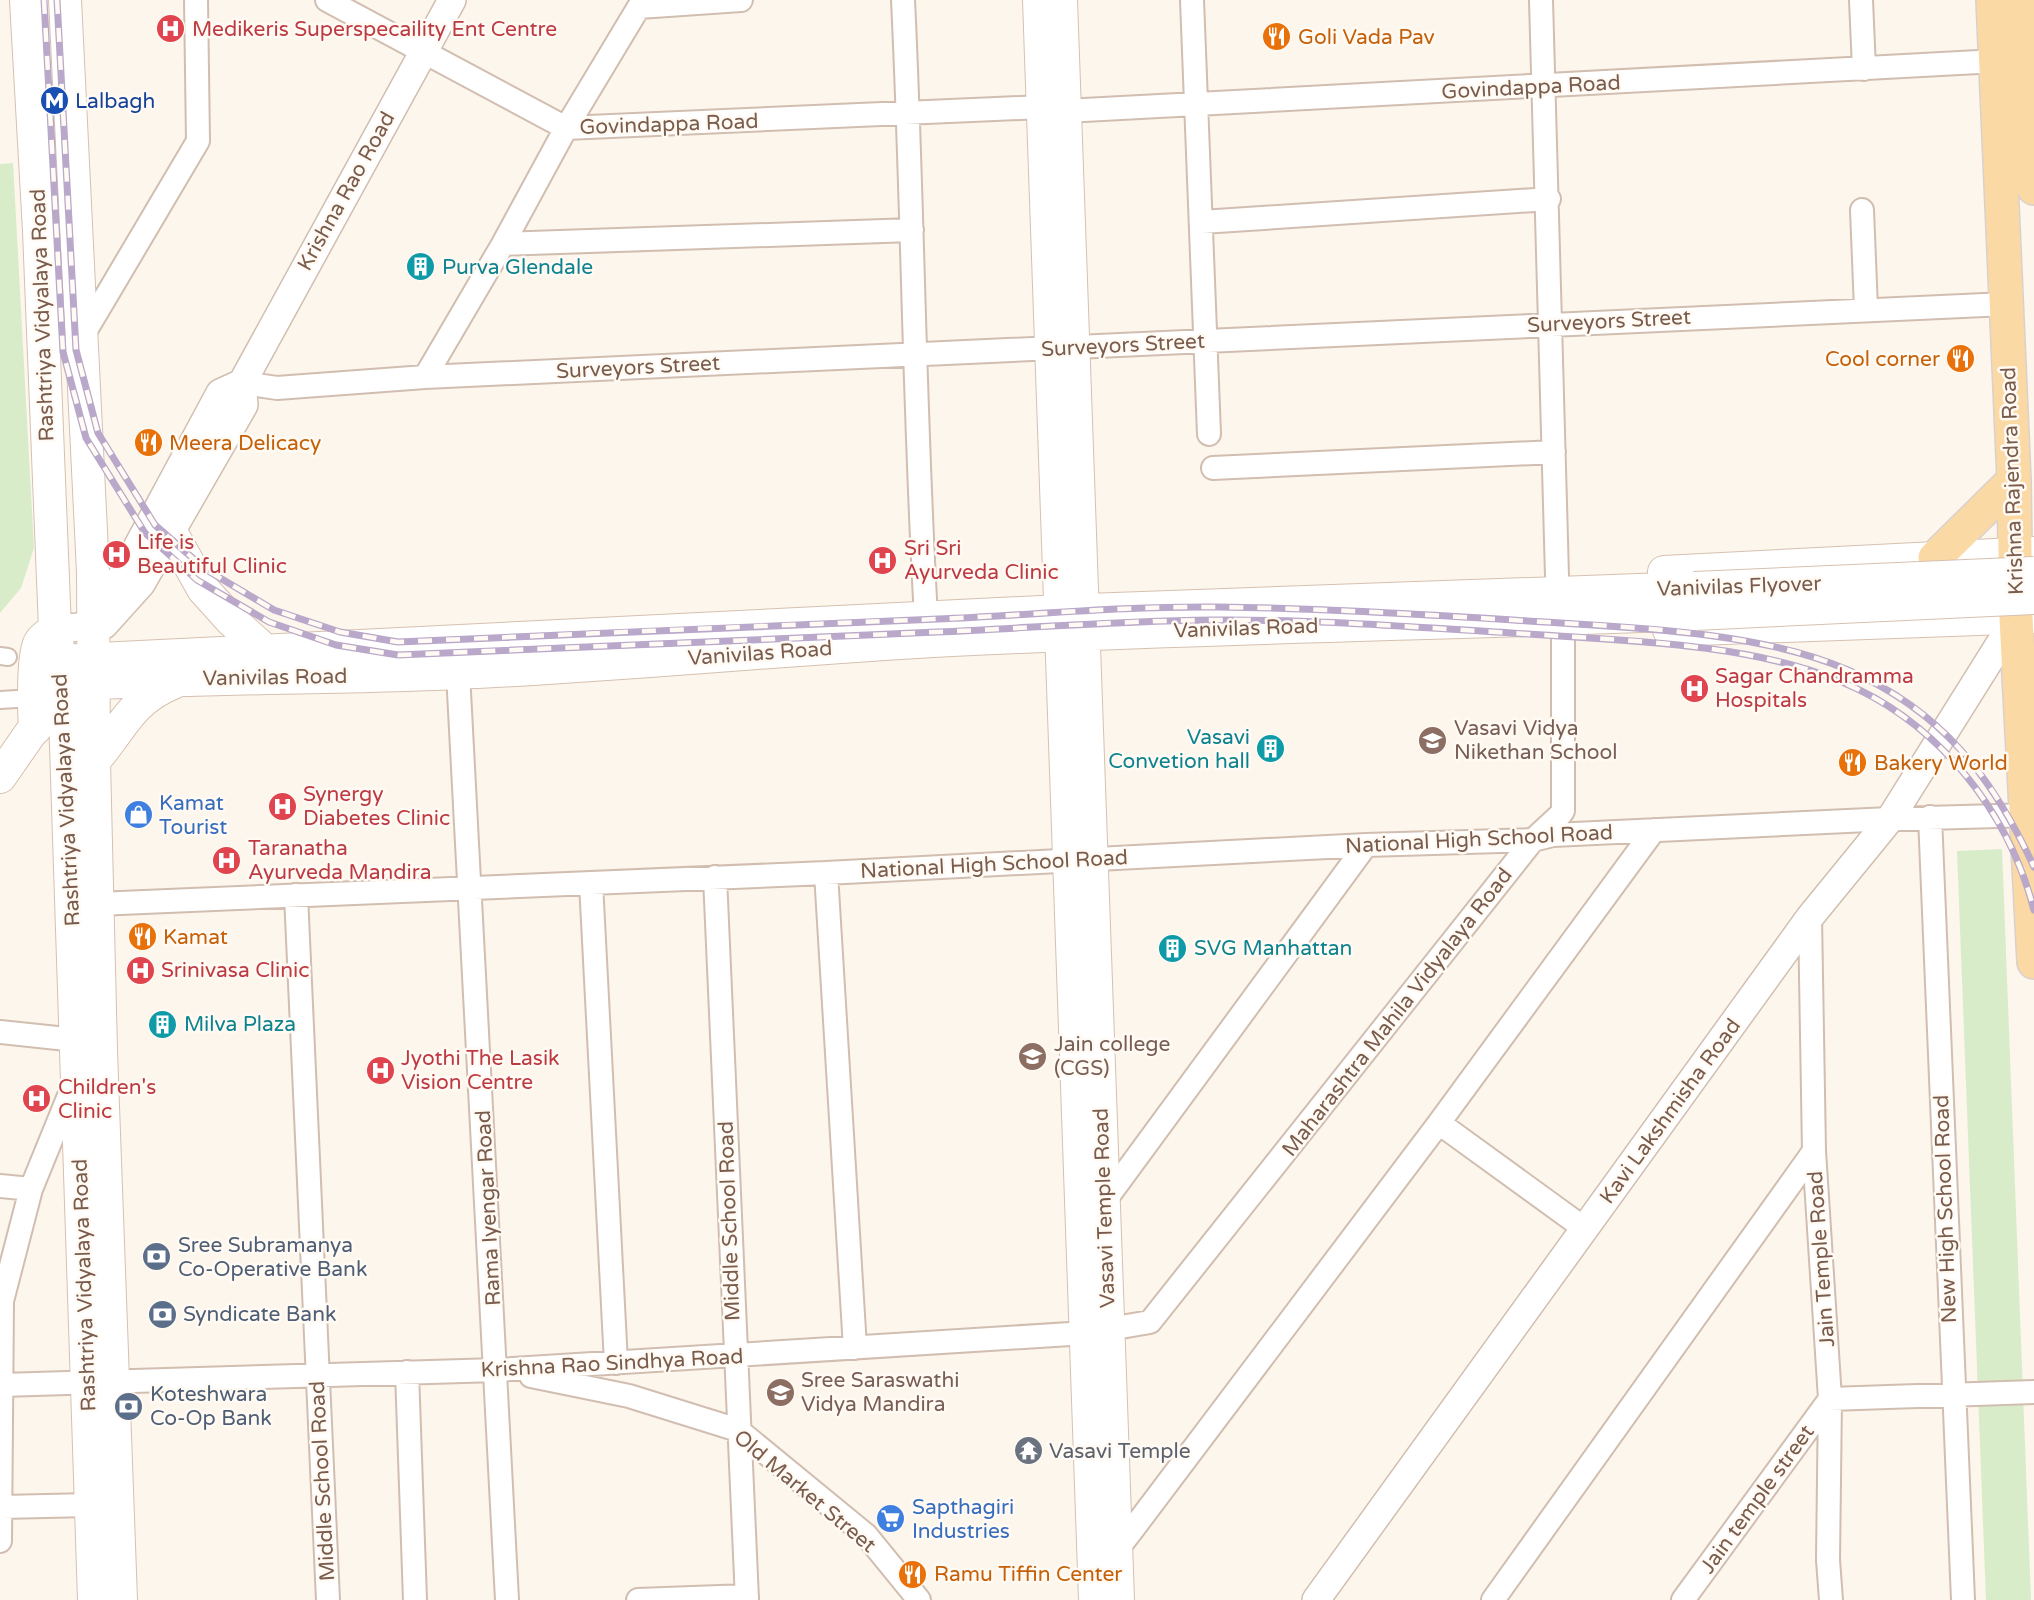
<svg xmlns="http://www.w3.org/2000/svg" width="2034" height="1600" viewBox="0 0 2034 1600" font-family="'Varela Round',sans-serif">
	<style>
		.green { fill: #d8ecc9 }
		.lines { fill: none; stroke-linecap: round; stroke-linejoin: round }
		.pedestrian-casing { stroke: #d1beb0; stroke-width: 20 }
		.minor-casing { stroke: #d1beb0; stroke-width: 26 }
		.tertiary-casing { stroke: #d1beb0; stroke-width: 30 }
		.secondary-casing { stroke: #d6c0b0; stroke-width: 34 }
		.primary-casing { stroke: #dad1cd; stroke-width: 36 }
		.pedestrian { stroke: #fff; stroke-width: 16 }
		.minor { stroke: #fff; stroke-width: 22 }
		.tertiary { stroke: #fff; stroke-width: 27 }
		.secondary { stroke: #fff; stroke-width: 32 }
		.primary { stroke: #fbd9a5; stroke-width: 33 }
		.rail-casing { stroke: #b9a8c9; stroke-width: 7 }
		.rail { stroke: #fffaf3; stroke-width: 4.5; stroke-dasharray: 14; stroke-linecap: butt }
		.secondary-bridge-casing { stroke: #d6c0b0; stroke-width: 34; stroke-linecap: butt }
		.secondary-bridge { stroke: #fff; stroke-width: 32 }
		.labels { text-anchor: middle; stroke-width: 5; stroke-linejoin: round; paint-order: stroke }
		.health-label { font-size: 21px; fill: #be3a42; stroke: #fffaf3; text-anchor: start }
		.food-label { font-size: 21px; fill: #c56008; stroke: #fffaf3; text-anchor: start }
		.street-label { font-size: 21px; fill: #7a5c4d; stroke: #fffaf3 }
		.transit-label { font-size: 21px; fill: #164399; stroke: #fffaf3; text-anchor: start }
		.culture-label { font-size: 21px; fill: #0d838f; stroke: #fffaf3; text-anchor: start }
		.education-label { font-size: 21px; fill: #785e54; stroke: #fffaf3; text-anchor: start }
		.shop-label { font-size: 21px; fill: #366cbe; stroke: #fffaf3; text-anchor: start }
		.service-label { font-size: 21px; fill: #4e5e75; stroke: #fffaf3; text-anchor: start }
		.worship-label { font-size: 21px; fill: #5b616d; stroke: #fffaf3; text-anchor: start }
	</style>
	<rect width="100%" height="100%" fill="#fdf6ec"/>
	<path class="green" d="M13 163 34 548 21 588 0 613V164Z
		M2002 849 2031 1600H1986L1957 851Z"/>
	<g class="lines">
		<defs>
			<path id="pedestrian" d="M0 656 8 657
				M0 700 33 698"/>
			<path id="minor" d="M327 0 566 128 1042 107
				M903 0C913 206 914 412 926 617
				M1192 0 1209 434
				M1541 0 1557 576
				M1861 0 1864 69
				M639 7 741 0
				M1065 111 1997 61
				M1862 210 1866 309
				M1202 222 1549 199
				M503 244 912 230
				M82 337 198 141 196 0
				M425 377 503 244 566 128 643 0
				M242 383 277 388 425 377 2006 304
				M1213 468 1554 452
				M458 673 507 1600
				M1930 817 1963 1600
				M826 873 855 1348
				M715 877 747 1600
				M591 883 616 1363
				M296 895 328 1600
				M97 904 826 873 1366 845 1533 840 1553 835 1890 819 2034 815
				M1810 917 1814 1151 1830 1399 1828 1560 1831 1600
				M0 1032 76 1040
				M1439 1123 1585 1229
				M0 1186 31 1189
				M1104 1202 1366 845
				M407 1372 415 1600
				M531 1376 629 1396 738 1430 866 1535 919 1600
				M2 1385 497 1370 1086 1333 1150 1322 1533 840 1560 815 1563 811V633
				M1 1507 91 1505
				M0 1541 2 1301 31 1189 73 1086
				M1110 1551H1116L1133 1529 1439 1123 1654 830
				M638 1600 747 1596
				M1493 1600 1814 1151
				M1683 1600 1830 1399 2034 1392"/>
			<path id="tertiary" d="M114 613 120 579 220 393 242 383
				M55 629 104 625 141 584 244 405 242 383 452 0
				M1316 1600 1810 917 1890 819 2016 618"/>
			<path id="secondary" d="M26 0 39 231 55 629 64 685 94 1600
				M65 0 93 572 94 761 101 1051 121 1600
				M1039 0 1095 1600
				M1061 0 1118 1600
				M171 532 203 589 231 620 267 652
				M1664 572 2034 553
				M1669 630 2034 617
				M59 661 1060 611 1694 588
				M64 685C195 677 327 679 458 673 616 666 774 650 933 641 1187 628 1441 624 1695 614
				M35 729C34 714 32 653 40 642 43 637 50 633 55 629
				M94 761C124 727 129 701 175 682
				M0 777 64 685"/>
			<path id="primary" d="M1993 0 2014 480 2016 618 2034 962
				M2025 0 2034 188
				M1935 558 2014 480"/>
		</defs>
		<use href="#pedestrian" class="pedestrian-casing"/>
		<use href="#minor" class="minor-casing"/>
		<use href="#tertiary" class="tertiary-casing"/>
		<use href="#secondary" class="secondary-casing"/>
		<use href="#primary" class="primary-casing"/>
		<use href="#pedestrian" class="pedestrian"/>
		<use href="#minor" class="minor"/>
		<use href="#tertiary" class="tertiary"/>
		<use href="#secondary" class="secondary"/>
		<use href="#primary" class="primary"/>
		<defs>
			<path id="rail" d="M44 0 63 352 86 438 145 533 197 580 269 622 336 645 398 655C577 647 757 640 937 632 1028 628 1119 621 1211 620 1311 619 1411 627 1511 633 1612 640 1750 642 1842 682 1938 722 2008 810 2034 910
				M57 0 76 350 98 433 155 525 205 569 274 610 340 632 398 642C578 634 758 626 938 619 1031 615 1124 606 1217 607 1316 608 1414 614 1513 620 1615 627 1755 629 1848 670 1942 711 1992 776 2034 867"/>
		</defs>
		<use href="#rail" class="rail-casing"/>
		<use href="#rail" class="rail"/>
		<defs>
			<path id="secondary-bridge" d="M1694 588 2034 573
				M1695 614 2034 598"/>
		</defs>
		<use href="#secondary-bridge" class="secondary-bridge-casing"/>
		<use href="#secondary-bridge" class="secondary-bridge"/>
	</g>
	<defs>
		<symbol id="hospital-disc" viewBox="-11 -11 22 22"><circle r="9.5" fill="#e0444e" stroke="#fffaf3"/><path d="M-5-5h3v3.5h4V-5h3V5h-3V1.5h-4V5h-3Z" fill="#fff"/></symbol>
		<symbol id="restaurant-disc" viewBox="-11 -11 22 22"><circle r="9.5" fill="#e8710a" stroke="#fffaf3"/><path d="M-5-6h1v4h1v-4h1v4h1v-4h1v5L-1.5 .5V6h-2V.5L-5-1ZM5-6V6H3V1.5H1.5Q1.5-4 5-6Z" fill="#fff"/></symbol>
		<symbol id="metro-disc" viewBox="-11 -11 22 22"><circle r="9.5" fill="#1a4fb4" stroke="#fffaf3"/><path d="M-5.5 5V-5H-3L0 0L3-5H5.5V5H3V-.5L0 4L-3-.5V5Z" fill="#fff"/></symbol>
		<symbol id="building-disc" viewBox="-11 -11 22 22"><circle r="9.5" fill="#0f9aa8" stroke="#fffaf3"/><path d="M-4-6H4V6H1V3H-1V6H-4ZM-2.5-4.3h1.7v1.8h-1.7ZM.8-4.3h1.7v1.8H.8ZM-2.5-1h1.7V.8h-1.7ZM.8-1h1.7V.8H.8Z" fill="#fff"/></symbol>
		<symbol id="school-disc" viewBox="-11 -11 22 22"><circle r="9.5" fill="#8d6e63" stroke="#fffaf3"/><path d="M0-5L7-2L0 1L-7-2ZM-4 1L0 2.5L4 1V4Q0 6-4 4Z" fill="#fff"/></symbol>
		<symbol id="shop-disc" viewBox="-11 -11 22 22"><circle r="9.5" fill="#3f7fe0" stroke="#fffaf3"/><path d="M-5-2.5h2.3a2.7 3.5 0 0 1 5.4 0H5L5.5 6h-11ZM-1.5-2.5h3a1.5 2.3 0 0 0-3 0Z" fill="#fff"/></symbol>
		<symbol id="university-disc" viewBox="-11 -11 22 22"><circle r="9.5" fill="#8d6e63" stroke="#fffaf3"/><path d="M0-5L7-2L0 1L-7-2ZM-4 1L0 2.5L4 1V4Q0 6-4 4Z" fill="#fff"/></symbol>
		<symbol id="bank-disc" viewBox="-11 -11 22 22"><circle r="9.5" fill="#5c6f8a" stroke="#fffaf3"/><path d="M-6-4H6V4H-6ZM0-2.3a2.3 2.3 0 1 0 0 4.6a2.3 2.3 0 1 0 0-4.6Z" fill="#fff"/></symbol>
		<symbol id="temple-disc" viewBox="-11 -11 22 22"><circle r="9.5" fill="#6b7280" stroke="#fffaf3"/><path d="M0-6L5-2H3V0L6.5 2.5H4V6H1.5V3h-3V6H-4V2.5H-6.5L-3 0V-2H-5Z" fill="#fff"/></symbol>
		<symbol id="supermarket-disc" viewBox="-11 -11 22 22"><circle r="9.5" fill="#3f7fe0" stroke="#fffaf3"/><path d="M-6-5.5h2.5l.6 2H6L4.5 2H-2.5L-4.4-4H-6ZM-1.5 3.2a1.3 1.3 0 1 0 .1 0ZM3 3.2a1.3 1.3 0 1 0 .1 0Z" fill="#fff"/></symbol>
	</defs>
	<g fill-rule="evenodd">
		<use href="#hospital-disc" x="154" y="12" width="33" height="33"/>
		<use href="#restaurant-disc" x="1260" y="20" width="33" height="33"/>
		<use href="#metro-disc" x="38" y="84" width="33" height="33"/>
		<use href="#building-disc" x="404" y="250" width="33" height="33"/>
		<use href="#restaurant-disc" x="1944" y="342" width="33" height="33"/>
		<use href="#restaurant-disc" x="132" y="426" width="33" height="33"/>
		<use href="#hospital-disc" x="100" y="538" width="33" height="33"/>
		<use href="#hospital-disc" x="866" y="544" width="33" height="33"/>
		<use href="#hospital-disc" x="1678" y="672" width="33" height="33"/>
		<use href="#school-disc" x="1416" y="724" width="33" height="33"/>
		<use href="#building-disc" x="1254" y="732" width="33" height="33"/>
		<use href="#restaurant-disc" x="1836" y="746" width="33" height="33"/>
		<use href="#hospital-disc" x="266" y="790" width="33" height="33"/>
		<use href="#shop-disc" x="122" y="798" width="33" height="33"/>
		<use href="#hospital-disc" x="210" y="844" width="33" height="33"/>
		<use href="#restaurant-disc" x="126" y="920" width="33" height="33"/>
		<use href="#building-disc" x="1156" y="932" width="33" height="33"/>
		<use href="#hospital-disc" x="124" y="954" width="33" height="33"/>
		<use href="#building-disc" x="146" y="1008" width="33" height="33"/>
		<use href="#university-disc" x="1016" y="1040" width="33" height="33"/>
		<use href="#hospital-disc" x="364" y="1054" width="33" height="33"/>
		<use href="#hospital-disc" x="20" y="1082" width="33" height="33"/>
		<use href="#bank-disc" x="140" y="1240" width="33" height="33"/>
		<use href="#bank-disc" x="146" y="1298" width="33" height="33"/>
		<use href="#school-disc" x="764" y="1376" width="33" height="33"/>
		<use href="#bank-disc" x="112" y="1390" width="33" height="33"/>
		<use href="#temple-disc" x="1012" y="1434" width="33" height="33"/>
		<use href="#supermarket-disc" x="874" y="1502" width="33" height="33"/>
		<use href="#restaurant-disc" x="896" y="1558" width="33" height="33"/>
	</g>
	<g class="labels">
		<g class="health-label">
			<text x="192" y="36">Medikeris Superspecaility Ent Centre</text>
			<text x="137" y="549">Life is<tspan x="137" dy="24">Beautiful Clinic</tspan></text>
			<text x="904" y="555">Sri Sri<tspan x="904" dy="24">Ayurveda Clinic</tspan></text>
			<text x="1715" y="683">Sagar Chandramma<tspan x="1715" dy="24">Hospitals</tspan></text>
			<text x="303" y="801">Synergy<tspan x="303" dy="24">Diabetes Clinic</tspan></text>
			<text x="248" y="855">Taranatha<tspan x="248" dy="24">Ayurveda Mandira</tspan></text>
			<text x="161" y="977">Srinivasa Clinic</text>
			<text x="401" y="1065">Jyothi The Lasik<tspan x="401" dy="24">Vision Centre</tspan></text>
			<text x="58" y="1094">Children's<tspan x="58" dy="24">Clinic</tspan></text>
		</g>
		<g class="food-label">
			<text x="1298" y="44">Goli Vada Pav</text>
			<text x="1940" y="366" text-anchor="end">Cool corner</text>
			<text x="169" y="450">Meera Delicacy</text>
			<text x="1874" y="770">Bakery World</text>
			<text x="163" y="944">Kamat</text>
			<text x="934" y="1581">Ramu Tiffin Center</text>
		</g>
		<g class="street-label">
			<text transform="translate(1531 87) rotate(-3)" y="7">Govindappa Road</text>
			<text transform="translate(669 124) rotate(-2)" y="7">Govindappa Road</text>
			<text transform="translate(346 191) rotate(-61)" y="7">Krishna Rao Road</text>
			<text transform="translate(42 315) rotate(-92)" y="7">Rashtriya Vidyalaya Road</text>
			<text transform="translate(1609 321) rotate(-3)" y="7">Surveyors Street</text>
			<text transform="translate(1123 345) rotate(-3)" y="7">Surveyors Street</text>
			<text transform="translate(638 367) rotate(-3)" y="7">Surveyors Street</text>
			<text transform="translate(2012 481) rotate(-92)" y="7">Krishna Rajendra Road</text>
			<text transform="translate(1739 586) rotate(-2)" y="7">Vanivilas Flyover</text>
			<text transform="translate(1246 628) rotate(-2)" y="7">Vanivilas Road</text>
			<text transform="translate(760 653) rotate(-4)" y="7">Vanivilas Road</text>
			<text transform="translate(275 677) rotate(-1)" y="7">Vanivilas Road</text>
			<text transform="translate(66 800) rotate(-93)" y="7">Rashtriya Vidyalaya Road</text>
			<text transform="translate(1479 839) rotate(-3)" y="7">National High School Road</text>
			<text transform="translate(994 864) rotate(-3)" y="7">National High School Road</text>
			<text transform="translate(1397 1012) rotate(-52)" y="7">Maharashtra Mahila Vidyalaya Road</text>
			<text transform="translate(1670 1111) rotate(-54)" y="7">Kavi Lakshmisha Road</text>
			<text transform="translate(488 1208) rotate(-93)" y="7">Rama Iyengar Road</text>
			<text transform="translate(1104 1208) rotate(-92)" y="7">Vasavi Temple Road</text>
			<text transform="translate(1945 1209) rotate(-92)" y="7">New High School Road</text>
			<text transform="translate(729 1221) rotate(-92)" y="7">Middle School Road</text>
			<text transform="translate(1821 1259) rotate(-94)" y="7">Jain Temple Road</text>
			<text transform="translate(84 1285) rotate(-92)" y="7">Rashtriya Vidyalaya Road</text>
			<text transform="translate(612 1363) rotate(-3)" y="7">Krishna Rao Sindhya Road</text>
			<text transform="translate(322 1481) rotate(-93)" y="7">Middle School Road</text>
			<text transform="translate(805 1491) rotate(40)" y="7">Old Market Street</text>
			<text transform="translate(1757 1499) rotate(-54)" y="7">Jain temple street</text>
		</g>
		<g class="transit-label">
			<text x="75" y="108">Lalbagh</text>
		</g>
		<g class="culture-label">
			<text x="442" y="274">Purva Glendale</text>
			<text x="1250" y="744" text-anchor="end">Vasavi<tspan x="1250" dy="24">Convetion hall</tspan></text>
			<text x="1194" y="955">SVG Manhattan</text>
			<text x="184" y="1031">Milva Plaza</text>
		</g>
		<g class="education-label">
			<text x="1454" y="735">Vasavi Vidya<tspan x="1454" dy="24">Nikethan School</tspan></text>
			<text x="1054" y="1051">Jain college<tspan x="1054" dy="24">(CGS)</tspan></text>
			<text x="801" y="1387">Sree Saraswathi<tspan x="801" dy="24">Vidya Mandira</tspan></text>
		</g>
		<g class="shop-label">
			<text x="159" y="810">Kamat<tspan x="159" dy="24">Tourist</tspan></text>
			<text x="912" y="1514">Sapthagiri<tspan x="912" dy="24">Industries</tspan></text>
		</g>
		<g class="service-label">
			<text x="178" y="1252">Sree Subramanya<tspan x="178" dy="24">Co-Operative Bank</tspan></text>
			<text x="183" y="1321">Syndicate Bank</text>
			<text x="150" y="1401">Koteshwara<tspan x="150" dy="24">Co-Op Bank</tspan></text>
		</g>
		<g class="worship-label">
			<text x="1049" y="1458">Vasavi Temple</text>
		</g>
	</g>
</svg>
